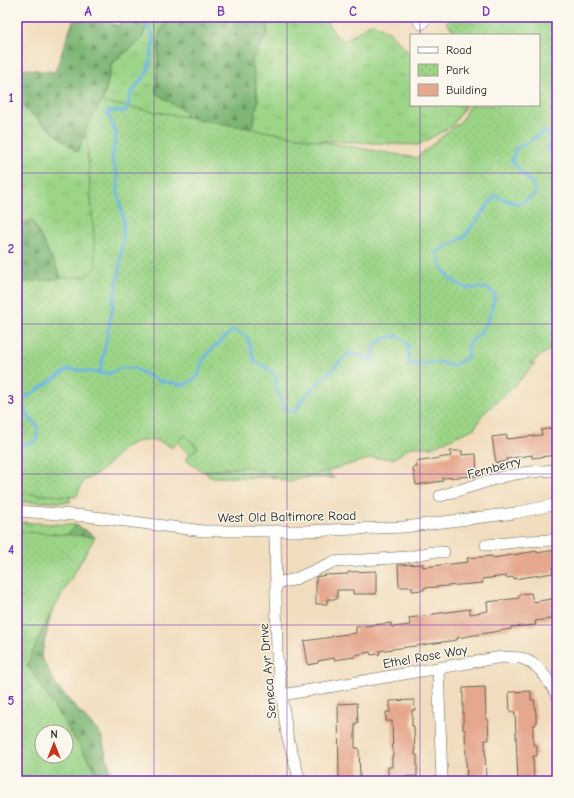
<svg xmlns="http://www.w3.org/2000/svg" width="574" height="798" viewBox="0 0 574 798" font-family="'Comic Neue',sans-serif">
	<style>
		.grass { fill: url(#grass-tufts); stroke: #5c7852 }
		.forest { fill: url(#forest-firs); stroke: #4c6948; fill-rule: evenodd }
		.park { fill: url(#park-dots); stroke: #5c7852; fill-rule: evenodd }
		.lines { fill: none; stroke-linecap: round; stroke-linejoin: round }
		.stream { stroke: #6eb6e5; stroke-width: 3 }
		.building { fill: #e5a88e }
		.minor-casing { stroke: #676054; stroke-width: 12 }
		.minor { stroke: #fff; stroke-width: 11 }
		.grid { fill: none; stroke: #7b2cbf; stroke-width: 1; stroke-opacity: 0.55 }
		.labels { text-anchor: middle; stroke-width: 3; stroke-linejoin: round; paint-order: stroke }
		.street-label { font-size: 13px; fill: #1c1c1c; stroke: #fbf7ec }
		.neatline { fill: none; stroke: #7b2cbf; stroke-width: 1.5 }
		.grid-label { font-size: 13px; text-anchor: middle; font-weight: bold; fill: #7b2cbf }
	</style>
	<defs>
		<pattern id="grass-tufts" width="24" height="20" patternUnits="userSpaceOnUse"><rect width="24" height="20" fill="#9cd588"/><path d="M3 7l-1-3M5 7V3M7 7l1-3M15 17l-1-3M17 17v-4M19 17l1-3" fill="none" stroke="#86b675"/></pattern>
		<pattern id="forest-firs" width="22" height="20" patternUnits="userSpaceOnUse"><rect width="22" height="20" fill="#7db674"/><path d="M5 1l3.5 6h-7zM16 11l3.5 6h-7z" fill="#66935e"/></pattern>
		<pattern id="park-dots" width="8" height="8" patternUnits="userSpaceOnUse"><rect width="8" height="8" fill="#9cd588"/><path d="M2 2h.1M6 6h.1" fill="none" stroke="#86b675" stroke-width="1.8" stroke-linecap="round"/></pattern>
	</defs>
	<rect width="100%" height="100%" fill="#fbf7ec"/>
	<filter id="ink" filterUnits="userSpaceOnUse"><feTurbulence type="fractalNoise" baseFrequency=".025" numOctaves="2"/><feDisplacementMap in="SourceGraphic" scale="8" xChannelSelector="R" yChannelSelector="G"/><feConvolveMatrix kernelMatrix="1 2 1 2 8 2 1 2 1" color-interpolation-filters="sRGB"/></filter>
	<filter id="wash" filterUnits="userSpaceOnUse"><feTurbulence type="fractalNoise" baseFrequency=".012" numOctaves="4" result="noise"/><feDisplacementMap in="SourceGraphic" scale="16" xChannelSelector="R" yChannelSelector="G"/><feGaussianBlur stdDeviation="0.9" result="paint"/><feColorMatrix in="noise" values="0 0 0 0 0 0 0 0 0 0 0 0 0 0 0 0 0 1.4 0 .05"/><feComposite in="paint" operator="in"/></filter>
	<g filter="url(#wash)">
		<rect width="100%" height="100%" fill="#f1ddbd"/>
		<path class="grass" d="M149 17H172L160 31 156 92 186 112 179 140 207 166 258 100 252 61 268 33 266 17H324L336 36 344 41 372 23 389 32 411 55V105H466L452 126 418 145 289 139 303 444 334 478 210 477 171 435 211 402 68 473 70 502H17V349L32 220 17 226V102L77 152 103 101 112 63 142 39Z
			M17 522 77 525 51 550 17 573Z"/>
		<path class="forest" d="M95 17H101L118 26 122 17H149L142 39 112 63 103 101 77 152 17 102V68L55 72 73 21Z
			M172 17H266L268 33 252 61 258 100 249 147 179 140 186 112 156 93 160 30Z
			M32 220 71 296 17 349V226Z
			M77 525 95 537 52 609 41 657 57 687 101 735 113 781H17V573L51 550ZM42 732H66V756H42Z"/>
		<path class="park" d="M451 17H557V344L531 363 535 364 511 389 482 415 475 428 432 447H410L395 458H372L288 482 248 466 203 472 185 459 198 448 184 435 172 448C165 443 158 440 149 440 117 440 111 473 84 480L76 497 17 493V283L86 276 96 268 86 128 101 102 416 158 462 120 469 105H539V35H459L446 23Z
			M17 531 95 537 42 629 27 665 102 781H17ZM42 732H66V756H42Z"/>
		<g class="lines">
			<path class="stream" d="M100 373 119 272 124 222 118 192V177L112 160 116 133 107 111H126L131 93 148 71 154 39 147 26 145 17
				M17 440 22 445 36 442 38 427 26 414 22 400 69 369 108 374 121 368H133L160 381 185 385 198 376 203 360 211 350 233 330 247 337 255 362 268 368 276 377V389L285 409 296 412 301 400 349 353 374 360 375 345 385 338 398 336 408 345 409 365 441 362 452 366 468 357V344C487 330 491 316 495 294L487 288H466L452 280 442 269 437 252 465 236 495 196 518 204 535 195 533 183 525 177 512 161 515 149 529 142 544 131 552 139 547 150 557 153"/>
		</g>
		<g id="blocks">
			<path class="building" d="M554 428 557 455 532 458V455L506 459 507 461 496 463 492 437 507 435V439L542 435 541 430Z
				M450 451H462V455L476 454 477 476 442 478 443 481 416 485 413 468 417 467 416 462 451 456Z
				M555 550 557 567 552 568 553 573 514 579V577L506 578V576L482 579 483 583 424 588V590L412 591V587H399L398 565 423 564V567L468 562 467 558 492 556 493 558 537 551V553Z
				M376 571V594H353V590H337V599H327V604H316V577L326 575 348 574V572Z
				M531 593 533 602 557 598V615L551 616V619L535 621 536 625 511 627V629L457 638V640L379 651 380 654 371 655 370 652 355 655V657L334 660V658L318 661V663L308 665 304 641 332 637V636L356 633V627L391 623 392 627 410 625 409 618 433 615V614L470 609V614L488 611 487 602 519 598V594Z
				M485 687 486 719H488L489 740H485L486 781H467L465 730H463V688Z
				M531 691V700H534L536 714V725H533V745H537V756H533L534 781H518L515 712H510L509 692Z
				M414 700 415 710H412V726H414L415 755H417V776L388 777V767H392V756H393L392 721H386V712H390V701Z
				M357 703 358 723H355V748H359L360 779H339L338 704Z"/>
		</g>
	</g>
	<g filter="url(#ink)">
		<use href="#blocks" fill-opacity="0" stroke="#676054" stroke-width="1"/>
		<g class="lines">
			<defs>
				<path id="minor" d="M416 17 421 24 428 17
					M440 496C461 490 481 483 502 477 520 472 539 471 557 470
					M17 511 87 516 203 531H307L404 527 515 513 557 504
					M275 532 277 657 287 735 300 781
					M486 545 527 541 557 540
					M276 583 293 580 333 562 408 557 431 552H444
					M438 668 442 781
					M282 695 502 657C508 658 515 657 521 658 540 664 548 680 557 695"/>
			</defs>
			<use href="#minor" class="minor-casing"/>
			<use href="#minor" class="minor"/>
		</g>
	</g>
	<path class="grid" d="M154 17V781M287 17V781M420 17V35M420 105V781M17 173H557M17 324H557M17 474H557M17 625H557"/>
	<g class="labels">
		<g class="street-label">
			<text transform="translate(494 467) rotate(-15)" y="5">Fernberry</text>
			<text transform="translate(287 516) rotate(-1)" y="5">West Old Baltimore Road</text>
			<text transform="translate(425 656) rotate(-10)" y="5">Ethel Rose Way</text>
			<text transform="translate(267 671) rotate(-95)" y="5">Seneca Ayr Drive</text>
		</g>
	</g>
	<rect width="574" height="798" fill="none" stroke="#fbf7ec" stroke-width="44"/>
	<rect x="410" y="34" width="130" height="72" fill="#fbf7ec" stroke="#a29f99"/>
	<rect x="418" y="47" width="20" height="6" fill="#ffffff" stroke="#a29f99"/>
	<text x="446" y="54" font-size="12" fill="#1c1c1c">Road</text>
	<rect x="418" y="64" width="20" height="12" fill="url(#park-dots)" stroke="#a29f99"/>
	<text x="446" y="74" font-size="12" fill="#1c1c1c">Park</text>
	<rect x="418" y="84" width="20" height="12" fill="#e5a88e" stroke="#a29f99"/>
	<text x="446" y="94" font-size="12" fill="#1c1c1c">Building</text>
	<g transform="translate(54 744)"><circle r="19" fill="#fbf7ec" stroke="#a29f99"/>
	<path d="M0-3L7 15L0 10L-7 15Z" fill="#c8321e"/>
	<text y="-6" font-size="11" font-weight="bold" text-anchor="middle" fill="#1c1c1c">N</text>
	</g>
	<rect x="22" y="22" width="530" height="754" class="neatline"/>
	<g class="grid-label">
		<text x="88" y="16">A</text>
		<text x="221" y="16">B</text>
		<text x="353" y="16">C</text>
		<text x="486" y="16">D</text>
		<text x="11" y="102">1</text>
		<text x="11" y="253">2</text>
		<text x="11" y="404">3</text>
		<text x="11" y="554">4</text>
		<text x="11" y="705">5</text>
	</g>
</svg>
